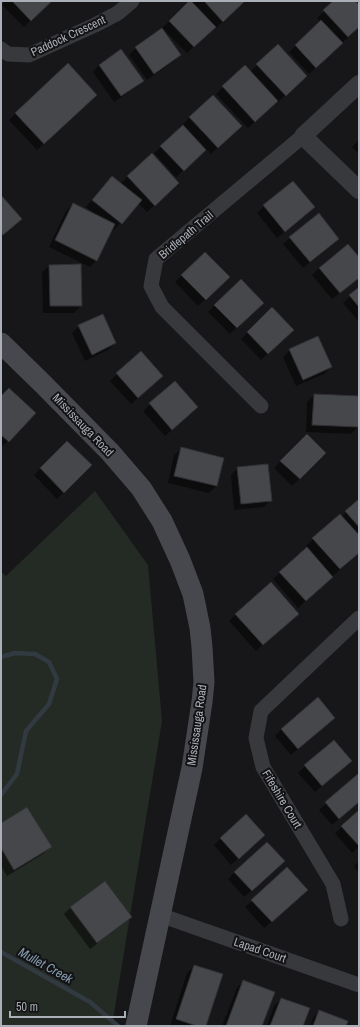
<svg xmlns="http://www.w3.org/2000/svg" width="360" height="1027" viewBox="0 0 360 1027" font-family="'Archivo Narrow',sans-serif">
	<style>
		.green { fill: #242a24 }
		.shadow { fill: #0007 }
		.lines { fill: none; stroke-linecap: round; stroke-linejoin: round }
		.stream { stroke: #313a40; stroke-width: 4.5 }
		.building { fill: #46474b; stroke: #313135 }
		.minor { stroke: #38393d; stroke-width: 15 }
		.tertiary { stroke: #38393d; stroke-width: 18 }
		.secondary { stroke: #47484d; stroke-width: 21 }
		.labels { text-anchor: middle; stroke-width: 4; stroke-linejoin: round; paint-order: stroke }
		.street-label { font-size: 12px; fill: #abafb7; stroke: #121214 }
		.water-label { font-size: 13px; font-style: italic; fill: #859cae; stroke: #121214 }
	</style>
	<rect width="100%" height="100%" fill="#171719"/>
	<path class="green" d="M95 491 148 565 162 721 112 1026H1V572L6 576Z"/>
	<path class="shadow" d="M6 1H51L24 27 2 5Z
		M190 1H244L216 28 215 26 187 53 163 29V30L180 55 173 62 147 80 129 55 136 48 163 29 162 28Z
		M335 1H354L359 6V27L309 74 289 52 321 22 317 18Z
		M278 46 299 83 278 102 277 101 248 128 216 94 245 67 250 72Z
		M99 65 142 81 136 87 114 102 93 72Z
		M89 102 37 150 9 120 16 113Z
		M190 117 234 132 211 154 183 124Z
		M359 140V154L352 147Z
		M161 147 198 157 176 177 154 153Z
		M151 155 171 190 147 212 138 203 114 230 112 229 97 260 90 267 49 247 66 211 73 204 94 214 86 207 105 184 112 177 120 184Z
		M264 206 314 207 307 214 277 238 257 213Z
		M290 238 338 239 331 246 303 268 283 244Z
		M205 253 228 277 198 306 175 282Z
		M359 258V278L332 299 312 275 319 268Z
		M49 266 81 306 74 313H43L42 272Z
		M241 280 263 302 230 334 208 312Z
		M359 288V322L343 303Z
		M272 309 292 330 261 360 241 339Z
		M79 326 115 343 108 350 85 361 72 333Z
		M290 350 331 367 324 374 296 386 283 357Z
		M141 352 155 383 131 404 110 381Z
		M175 382 190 413 165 436 143 411Z
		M314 395 359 397 358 427 351 434 306 432 307 402Z
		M1 397 34 413 1 448Z
		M307 435 325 453 292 486 274 468Z
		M67 442 91 465 57 499 34 475Z
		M181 449 216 486 209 493 168 483 174 455Z
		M238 468 270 500 264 507 234 510 231 475Z
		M359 500V552L298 608 273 579 308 548 306 546 313 539 341 517Z
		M236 614 290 620 256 651 229 621Z
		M327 724 291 755 275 736 281 729Z
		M305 766 343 768 315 792 298 773Z
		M359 775V802L332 825 319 810Z
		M359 812V847L352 853 335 833Z
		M1 824 50 847 43 854 7 876 1 866Z
		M221 838 257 841 231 865 214 845Z
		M359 861V874L354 866Z
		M276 868 244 897 228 879 235 872Z
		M300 896 264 928 245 907 252 901Z
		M71 907 131 916 124 923 90 949 64 914Z
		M194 966 205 1026H170L187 973Z
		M243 981 261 1026H222L237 988Z
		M281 999 302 1026H267L274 1006Z
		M319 1011 345 1026H310L313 1018Z"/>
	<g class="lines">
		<path class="stream" d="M1 657 15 653 35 654 49 662 57 679 49 704 26 731 17 774 1 795
			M1 952 90 1002 118 1026"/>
	</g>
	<path class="building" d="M12 1H52L31 21Z
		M189 1H191L216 27 194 47 169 21Z
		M204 1H245L223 22Z
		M333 1H355L359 5V27L348 37 323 10Z
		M321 20 343 43 316 68 295 45Z
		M162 28 181 55 154 74 135 47Z
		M278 44 307 76 286 96 256 64Z
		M121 49 144 81 121 96 99 65Z
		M68 63 97 95 44 144 15 113Z
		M245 65 278 101 255 122 222 86Z
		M213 95 242 126 218 148 189 117Z
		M183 125 206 150 184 171 160 146Z
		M152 153 179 183 155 206 127 176Z
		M112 176 142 200 122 224 92 200Z
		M293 181 315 207 285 232 263 205Z
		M1 195 22 219 3 235 1 232Z
		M73 203 115 224 97 261 55 240Z
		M319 213 339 239 310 262 289 237Z
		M348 244 359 257V278L340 293 319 268Z
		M205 252 230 277 206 300 181 275Z
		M81 264 82 306H50L49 265Z
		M241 279 264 303 237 328 214 305Z
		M359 287V307L349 295Z
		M272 307 294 330 268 354 247 332Z
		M103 314 116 343 92 355 78 325Z
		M318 336 332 367 303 380 289 349Z
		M141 351 163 376 138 398 116 373Z
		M175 381 198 407 172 430 149 403Z
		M9 388 36 413 9 442 1 435V396Z
		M314 394 359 396V427L312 425Z
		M307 434 326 453 300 479 280 461Z
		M67 441 92 465 64 493 40 468Z
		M181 447 224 458 217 486 174 476Z
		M268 464 272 501 241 504 237 467Z
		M359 499V527L345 511Z
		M340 514 359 535V553L340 569 312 538Z
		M307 547 333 577 306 601 279 572Z
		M271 582 299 614 263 645 235 614Z
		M318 697 335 718 298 749 281 729Z
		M334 740 352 761 322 786 304 765Z
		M359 773V802L339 819 325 802Z
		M27 807 52 847 14 870 1 848V823Z
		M359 810V846L341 826Z
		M246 814 265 835 239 859 220 838Z
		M267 842 285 861 252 891 234 872Z
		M287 867 308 890 272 922 251 900Z
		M105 881 132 917 97 943 70 907Z
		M194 965 223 974 206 1026H197L176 1019Z
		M243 980 275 992 262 1026H226Z
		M281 998 310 1008 303 1026H270Z
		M319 1010 348 1021 346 1026H313Z"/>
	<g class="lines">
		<path class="minor" d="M1 49 8 54 29 55 95 25 118 13 132 1
			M261 406 162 307 151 286 156 259 303 136
			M160 915 359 985
			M341 919 333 884 263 767 256 738 261 711 359 618"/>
		<path class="tertiary" d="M359 84 303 136 359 190"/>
		<path class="secondary" d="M1 343 43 384 110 452 141 488 162 521 180 560 193 594 200 628 202 647 204 682 202 702 192 768 136 1026"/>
	</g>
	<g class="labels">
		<g class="street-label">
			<text transform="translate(68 36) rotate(-25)" y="4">Paddock Crescent</text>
			<text transform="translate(186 235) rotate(-40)" y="4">Bridlepath Trail</text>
			<text transform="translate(83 425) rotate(46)" y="4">Mississauga Road</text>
			<text transform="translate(197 725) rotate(-82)" y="4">Mississauga Road</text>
			<text transform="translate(282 799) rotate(59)" y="4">Fifeshire Court</text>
			<text transform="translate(260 950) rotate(19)" y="4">Lapad Court</text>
		</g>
		<g class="water-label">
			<text transform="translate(46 965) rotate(29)" y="5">Mullet Creek</text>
		</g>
	</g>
	<rect width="360" height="1027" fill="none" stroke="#abafb7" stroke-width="4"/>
	<path d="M10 1011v6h115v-6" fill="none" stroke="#abafb7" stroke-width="2"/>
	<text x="16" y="1011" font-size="12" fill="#abafb7" stroke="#121214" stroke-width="3" paint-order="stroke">50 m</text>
</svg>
